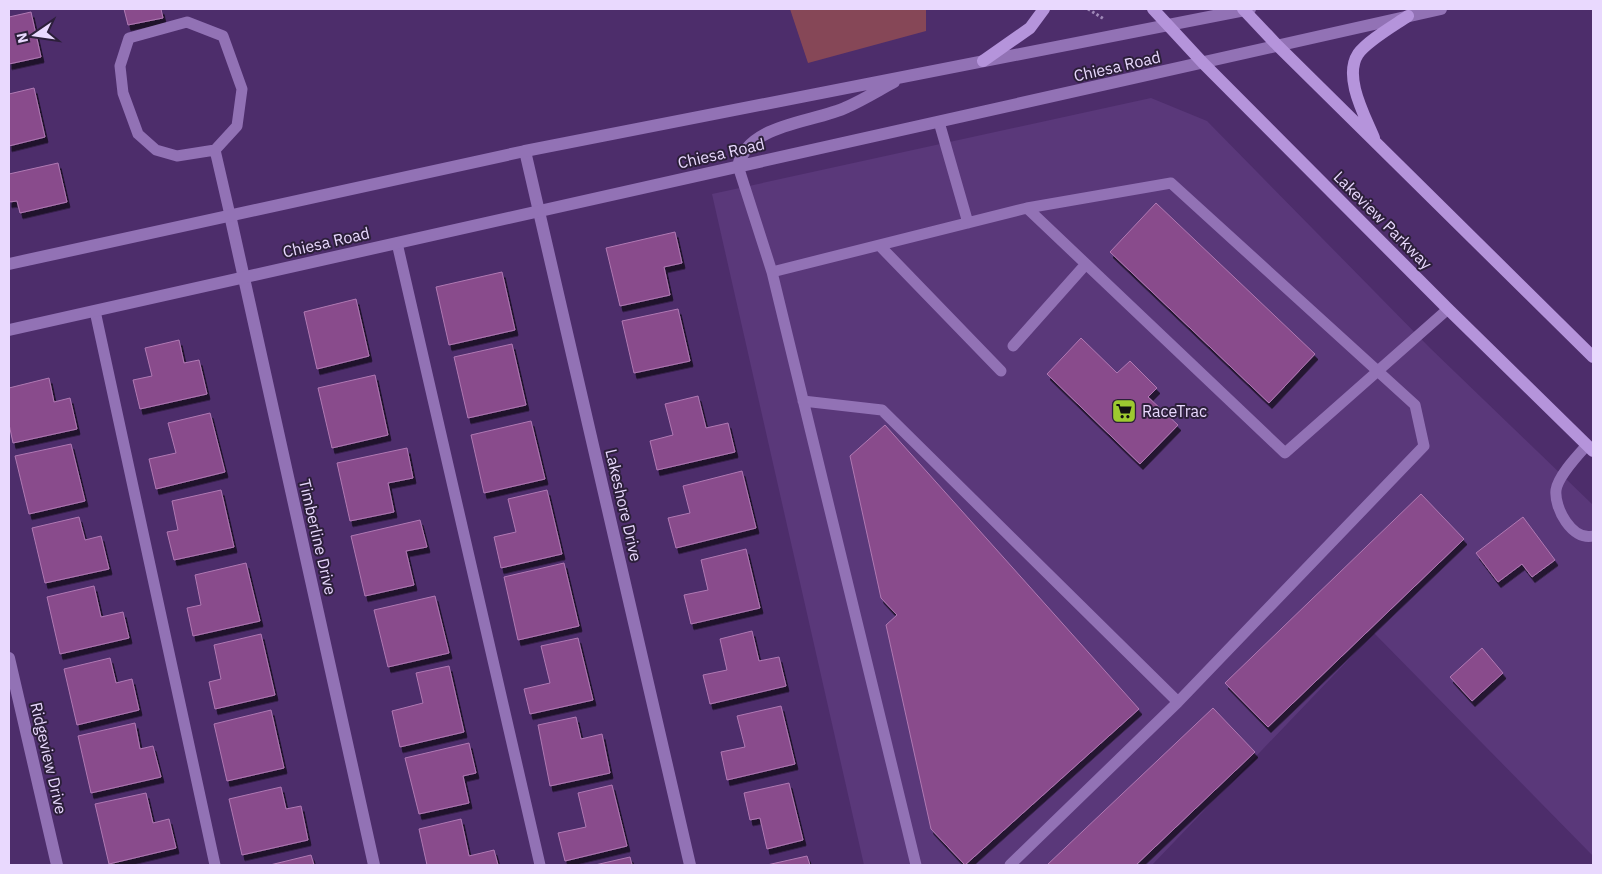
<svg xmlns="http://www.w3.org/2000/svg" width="1602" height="874" viewBox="0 0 1602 874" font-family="'IBM Plex Sans',sans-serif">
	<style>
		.built { fill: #5a387a }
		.green { fill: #864757 }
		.building { fill: #894b8c; stroke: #b079b3; filter: url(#shadow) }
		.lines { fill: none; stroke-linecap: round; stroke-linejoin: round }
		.path { stroke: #9f88b8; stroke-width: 3; stroke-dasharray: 2.5 2.5; stroke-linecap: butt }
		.lane { stroke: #9272b5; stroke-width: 11 }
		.street { stroke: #9272b5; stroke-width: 12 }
		.secondary { stroke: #9272b5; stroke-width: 12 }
		.primary { stroke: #b594db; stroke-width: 12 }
		.labels { text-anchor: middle; stroke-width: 4; stroke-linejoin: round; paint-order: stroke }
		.street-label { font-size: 16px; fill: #e9d9fe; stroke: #2c1f3a }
		.poi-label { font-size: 16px; fill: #e9d9fe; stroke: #2c1f3a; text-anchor: start }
	</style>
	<defs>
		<filter id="shadow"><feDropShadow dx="3" dy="5.5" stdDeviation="0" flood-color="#0009"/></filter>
	</defs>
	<rect width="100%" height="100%" fill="#4d2d6b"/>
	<path class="built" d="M1151 98 1207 121 1430 348 1593 505V856L1374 633 1152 865H864L712 194Z"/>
	<path class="green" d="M790 9H926V31L808 63Z"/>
	<path class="building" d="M124 9H161L163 18 128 25Z
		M31 12 41 57 9 64V17Z
		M34 88 45 137 9 146V94Z
		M58 163 67 202 20 213 17 201 9 202V174Z
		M1156 203 1315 354 1269 403 1110 252Z
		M675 232 682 263 664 267 670 295 620 306 606 248Z
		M502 272 515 330 449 345 436 287Z
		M356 299 369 356 317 369 304 312Z
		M678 309 690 361 634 373 622 321Z
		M1081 338 1117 373 1130 361 1157 388 1148 397 1178 425 1140 464 1047 374Z
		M179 340 184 363 199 360 207 394 140 409 133 380 152 376 145 348Z
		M512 344 526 405 468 418 454 357Z
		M375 375 388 435 332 448 318 388Z
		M49 378 54 402 70 398 77 429 13 443 9 424V388Z
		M698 396 706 428 728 423 735 452 657 470 650 441 673 435 665 404Z
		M210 413 225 472 156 489 149 459 176 453 168 423Z
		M531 421 545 479 484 493 471 435Z
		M885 425 1139 709 965 865 931 829 886 625 897 615 881 598 850 456Z
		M71 444 85 501 29 514 15 456Z
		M407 448 413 478 388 483 394 512 350 521 337 463Z
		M742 471 756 528 676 548 668 518 690 513 683 486Z
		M221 490 234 547 174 560 167 532 178 530 172 501Z
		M547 490 562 554 501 568 494 537 516 532 508 499Z
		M1421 494 1464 539 1268 727 1225 683Z
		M79 517 85 540 101 536 109 569 45 583 32 528Z
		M1523 517 1555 560 1532 577 1522 564 1498 582 1476 553Z
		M420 520 427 547 406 551 414 585 365 596 351 536Z
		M746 549 760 608 691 624 684 595 708 590 701 560Z
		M246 563 260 621 193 636 187 608 201 605 195 575Z
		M564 563 579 626 518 640 504 577Z
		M94 586 101 617 123 612 129 638 60 654 47 597Z
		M435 596 449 653 388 667 374 610Z
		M752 631 759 661 779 657 786 686 710 704 703 675 727 670 720 639Z
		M261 634 275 695 215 709 209 682 221 679 214 645Z
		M578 638 593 700 530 714 524 689 550 683 541 646Z
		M1482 648 1503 673 1472 701 1450 677Z
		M110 658 116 683 132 679 139 710 77 725 64 669Z
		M449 666 464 732 400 747 392 711 423 703 416 673Z
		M781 706 795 764 727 780 721 752 745 747 737 716Z
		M1213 708 1255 752 1136 865H1047Z
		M271 710 284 768 227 781 214 724Z
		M576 717 581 739 602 734 610 773 550 786 538 725Z
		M135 723 140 749 153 746 161 777 91 793 78 736Z
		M469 743 476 773 463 776 469 803 419 814 405 758Z
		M789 783 803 840 767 849 760 818 750 820 744 793Z
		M612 785 627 846 565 861 558 833 586 827 578 793Z
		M281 787 286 809 301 806 308 840 242 855 229 799Z
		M146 793 153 823 169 819 176 848 109 864 95 804Z
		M461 819 469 856 494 850 498 865H427L419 829Z
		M311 855 314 865H270Z
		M807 856 810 865H767Z
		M630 857 632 865H595Z"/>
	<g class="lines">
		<path class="path" d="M1088 9 1104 19"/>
		<path class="lane" d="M939 122 968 223
			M215 150 177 156 156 150 138 134 123 93 120 66 129 38 187 22 223 36 242 89 237 126 215 150 230 215
			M738 166 772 272 1027 208 1285 453 1448 309
			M1027 208 1171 183 1415 405 1424 446 1178 702
			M397 243 540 865
			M879 245 1001 371
			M772 272 916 865
			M95 311 215 865
			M1013 346 1086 264
			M803 401 882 410 1178 702 1010 865
			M1587 445C1578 455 1558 476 1556 490 1554 508 1572 541 1593 536"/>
		<path class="street" d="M525 151 690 865
			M230 215 374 865
			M9 658 57 865"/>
		<path class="secondary" d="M738 166C748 123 814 123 847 107 863 100 879 90 894 82
			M9 264 525 151 1250 9
			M9 330 1441 9"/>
		<path class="primary" d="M1153 9 1203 63 1448 309 1593 451
			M1243 9 1278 46 1593 357
			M983 61 1030 28 1044 9
			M1374 138C1365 116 1343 77 1358 54 1367 41 1395 25 1408 16"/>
	</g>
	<defs>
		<symbol id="supermarket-square" viewBox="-11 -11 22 22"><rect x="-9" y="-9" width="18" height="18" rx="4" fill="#9dca30" stroke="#2c1f3a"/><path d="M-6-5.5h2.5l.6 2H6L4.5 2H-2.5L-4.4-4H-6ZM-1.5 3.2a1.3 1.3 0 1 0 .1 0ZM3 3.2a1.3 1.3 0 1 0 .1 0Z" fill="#111"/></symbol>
	</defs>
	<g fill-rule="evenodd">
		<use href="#supermarket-square" x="1110" y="397" width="28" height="28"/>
	</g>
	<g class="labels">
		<g class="street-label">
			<text transform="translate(1117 66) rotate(-13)" y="6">Chiesa Road</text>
			<text transform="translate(721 153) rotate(-13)" y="6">Chiesa Road</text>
			<text transform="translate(1383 220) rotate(45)" y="6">Lakeview Parkway</text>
			<text transform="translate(326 242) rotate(-13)" y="6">Chiesa Road</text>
			<text transform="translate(624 505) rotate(77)" y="6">Lakeshore Drive</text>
			<text transform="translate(318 537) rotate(77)" y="6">Timberline Drive</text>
			<text transform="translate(49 758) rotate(77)" y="6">Ridgeview Drive</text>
		</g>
		<g class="poi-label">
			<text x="1142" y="417">RaceTrac</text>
		</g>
	</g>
	<rect width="1602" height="874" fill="none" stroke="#e9d9fe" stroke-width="20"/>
	<g transform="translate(35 35) rotate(257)" stroke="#2c1f3a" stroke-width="4" paint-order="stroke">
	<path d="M0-4L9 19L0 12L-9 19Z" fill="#e9d9fe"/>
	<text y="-8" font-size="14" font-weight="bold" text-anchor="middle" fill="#e9d9fe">N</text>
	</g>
</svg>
